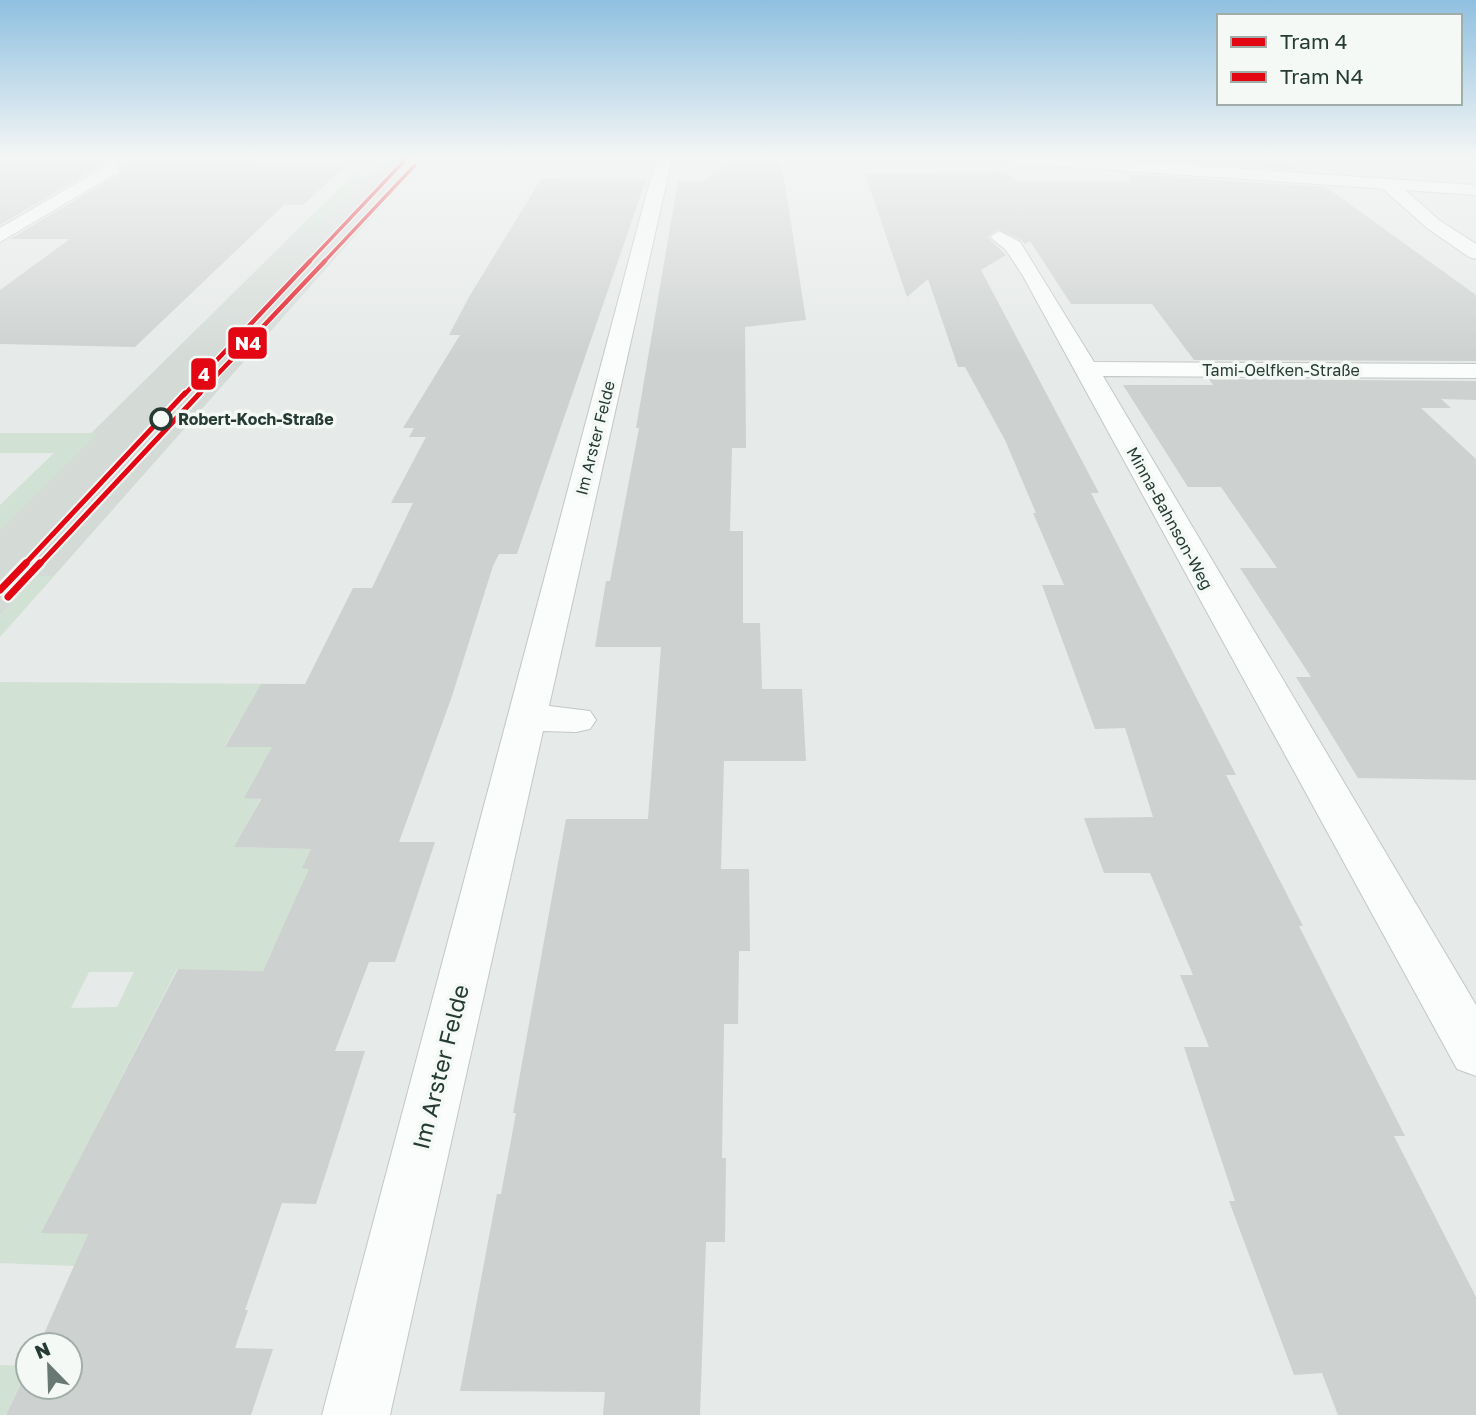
<svg xmlns="http://www.w3.org/2000/svg" width="1476" height="1415" viewBox="0 0 1476 1415" font-family="'Golos Text',sans-serif">
	<style>
		.built { fill: #d4dbd7 }
		.green { fill: #d1e1d4; fill-rule: evenodd }
		.building { fill: #cdd1cf }
		.lines { fill: none; stroke-linecap: round; stroke-linejoin: round }
		.street-casing { stroke: #c3c7c5; stroke-width: 2 }
		.secondary-casing { stroke: #c1c7c5; stroke-width: 2 }
		.street { fill: #fbfcfc; fill-rule: evenodd }
		.secondary { fill: #fbfcfc; fill-rule: evenodd }
		.tram-1-far3-casing { stroke: #f4f9f6; stroke-width: 6 }
		.tram-1-far2-casing { stroke: #f4f9f6; stroke-width: 7 }
		.tram-1-far1-casing { stroke: #f4f9f6; stroke-width: 9 }
		.tram-1-casing { stroke: #f4f9f6; stroke-width: 12 }
		.tram-2-far3-casing { stroke: #f4f9f6; stroke-width: 6 }
		.tram-2-far2-casing { stroke: #f4f9f6; stroke-width: 7 }
		.tram-2-far1-casing { stroke: #f4f9f6; stroke-width: 9 }
		.tram-2-casing { stroke: #f4f9f6; stroke-width: 12 }
		.tram-1-far3 { stroke: #e30613; stroke-width: 3.5 }
		.tram-1-far2 { stroke: #e30613; stroke-width: 4.5 }
		.tram-1-far1 { stroke: #e30613; stroke-width: 5 }
		.tram-1 { stroke: #e30613; stroke-width: 7 }
		.tram-2-far3 { stroke: #e30613; stroke-width: 3.5 }
		.tram-2-far2 { stroke: #e30613; stroke-width: 4.5 }
		.tram-2-far1 { stroke: #e30613; stroke-width: 5 }
		.tram-2 { stroke: #e30613; stroke-width: 7 }
		.stop-dot { fill: #f4f9f6; stroke: #253b33; stroke-width: 3.5 }
		.labels { text-anchor: middle; stroke-width: 7; stroke-linejoin: round; paint-order: stroke }
		.far-street-label { font-size: 16px; fill: #253b33; stroke: #f4f9f6 }
		.far-stop-label { font-size: 16px; font-weight: bold; fill: #253b33; stroke: #f4f9f6; text-anchor: start }
		.near-street-label { font-size: 23px; fill: #253b33; stroke: #f4f9f6 }
		.line-badge { stroke: #f4f9f6; stroke-width: 2.5 }
		.badge-label { font-size: 19px; text-anchor: middle; font-weight: bold; fill: #fff }
	</style>
	<rect width="100%" height="100%" fill="#e6eae8"/>
	<path class="built" d="M370 158H424L54 576H37L0 616V523Z"/>
	<path class="green" d="M370 158H386L319 225 296 232Z
		M414 158H424L356 234 353 225Z
		M0 433H98L0 530V505L54 453H0Z
		M37 576H54L0 637V616Z
		M0 682 312 684 283 721 240 720 225 746 272 747 245 797 260 799 235 847 311 849 303 868 348 869 316 949 273 948 263 971 177 969 42 1232 88 1234 74 1266 0 1263ZM89 972H134L117 1007 71 1008Z
		M0 1365 28 1366 6 1415H0Z"/>
	<path class="building" d="M0 158H104L102 165 0 225Z
		M115 158H256L252 162 349 163 303 205H284L135 347 0 344V290L70 239H10L119 174 122 164Z
		M728 158H781L806 320 745 327 746 448H732L730 531H743V623H760L762 689H802L806 761H724L721 869H749L750 951H739L738 1024H724L722 1158H726L725 1242H706L700 1415H603L605 1392 460 1391 497 1194H501L516 1113H513L566 819H648L661 647H595L606 581H610L639 428H636L678 181H706L714 170Z
		M1132 158H1281L1299 170Z
		M1001 172 1010 175 1016 181H1129V174L1326 187 1476 295V361L1194 360 1152 304H1071L1030 241 1025 244 1021 240 998 229 987 237 1006 255 981 270 1099 493H1091L1236 775H1226L1303 926H1299L1405 1136H1394L1476 1297V1415H1338L1322 1373 1294 1375 1229 1201H1235L1184 1047H1209L1180 975H1193L1150 873H1104L1084 818 1153 817 1125 728 1095 729 1042 585H1064L1033 513H1036L1005 440 965 367H958L928 279 907 297 865 174Z
		M541 179 646 180 517 554H499L493 566 451 699 399 842H435L395 962H369L335 1051H365L316 1204 282 1203 245 1310H248L235 1348 273 1349 251 1415H6L28 1368V1387H70V1345H39L88 1234 41 1233 178 969 263 971 309 869 302 868 311 849 234 847 261 799 244 798 272 747H225L261 684H305L353 588H372L413 503H391L426 437H409L414 428H403L460 335H449L469 297Z
		M1209 379 1476 381V400L1441 399 1451 408H1421L1476 459V780L1358 778 1296 677H1311L1240 568H1277L1221 487H1188L1123 385H1213Z"/>
	<g class="lines">
		<defs>
			<path id="street" d="M656 158H672L549 706 590 711 596 720 590 729 576 732 543 731 390 1415H322Z
				M111 159 119 164 118 172 0 242V228L104 167 105 161Z
				M1388 179 1394 180 1439 220 1476 244V259L1469 257 1427 228 1382 188 1380 184Z
				M999 231 1020 242 1094 362 1476 364V378L1103 376 1476 1005V1076L1457 1069 1023 276 1006 250 990 237Z"/>
			<path id="secondary" d="M1005 158H1087L1476 185V195L1012 163Z"/>
		</defs>
		<use href="#street" class="street-casing"/>
		<use href="#secondary" class="secondary-casing"/>
		<use href="#street" class="street"/>
		<use href="#secondary" class="secondary"/>
		<defs>
			<path id="tram-1-far3" d="M308 263 407 158"/>
			<path id="tram-1-far2" d="M184 395 310 261"/>
			<path id="tram-1-far1" d="M24 565 185 393"/>
			<path id="tram-1" d="M0 590 26 563"/>
			<path id="tram-2-far3" d="M323 263 415 165"/>
			<path id="tram-2-far2" d="M198 395 325 261"/>
			<path id="tram-2-far1" d="M39 565 200 393"/>
			<path id="tram-2" d="M8 597 40 563"/>
		</defs>
		<use href="#tram-1-far3" class="tram-1-far3-casing"/>
		<use href="#tram-1-far2" class="tram-1-far2-casing"/>
		<use href="#tram-1-far1" class="tram-1-far1-casing"/>
		<use href="#tram-1" class="tram-1-casing"/>
		<use href="#tram-2-far3" class="tram-2-far3-casing"/>
		<use href="#tram-2-far2" class="tram-2-far2-casing"/>
		<use href="#tram-2-far1" class="tram-2-far1-casing"/>
		<use href="#tram-2" class="tram-2-casing"/>
		<use href="#tram-1-far3" class="tram-1-far3"/>
		<use href="#tram-1-far2" class="tram-1-far2"/>
		<use href="#tram-1-far1" class="tram-1-far1"/>
		<use href="#tram-1" class="tram-1"/>
		<use href="#tram-2-far3" class="tram-2-far3"/>
		<use href="#tram-2-far2" class="tram-2-far2"/>
		<use href="#tram-2-far1" class="tram-2-far1"/>
		<use href="#tram-2" class="tram-2"/>
	</g>
	<linearGradient id="sky" x2="0" y2="1"><stop stop-color="#8fc0e0"/><stop offset="0.44" stop-color="#f4f6f5"/><stop offset="1" stop-color="#f4f6f5" stop-opacity="0"/></linearGradient>
	<rect width="1476" height="357" fill="url(#sky)"/>
	<circle class="stop-dot" cx="161" cy="419" r="10"/>
	<g class="labels">
		<g class="far-street-label">
			<text x="1281" y="376">Tami-Oelfken-Straße</text>
			<text transform="translate(595 438) rotate(-76)" y="6">Im Arster Felde</text>
			<text transform="translate(1170 518) rotate(61)" y="6">Minna-Bahnson-Weg</text>
		</g>
		<g class="far-stop-label">
			<text x="178" y="425">Robert-Koch-Straße</text>
		</g>
		<g class="near-street-label">
			<text transform="translate(441 1067) rotate(-76)" y="8">Im Arster Felde</text>
		</g>
	</g>
	<g class="line-badge">
		<rect x="227" y="326" width="41" height="34" rx="7" fill="#e30613"/>
		<rect x="190" y="357" width="27" height="34" rx="7" fill="#e30613"/>
	</g>
	<g class="badge-label">
		<text x="248" y="350">N4</text>
		<text x="204" y="381">4</text>
	</g>
	<rect x="1217" y="14" width="245" height="91" fill="#f4f9f6" stroke="#a1ada8" stroke-width="2"/>
	<rect x="1231" y="37" width="35" height="10" fill="#e30613" stroke="#a1ada8" stroke-width="2"/>
	<text x="1280" y="49" font-size="21" fill="#253b33">Tram 4</text>
	<rect x="1231" y="72" width="35" height="10" fill="#e30613" stroke="#a1ada8" stroke-width="2"/>
	<text x="1280" y="84" font-size="21" fill="#253b33">Tram N4</text>
	<g transform="translate(49 1366) rotate(337)"><circle r="33" fill="#f4f9f6" stroke="#a1ada8" stroke-width="2"/>
	<path d="M0-5L12 26L0 18L-12 26Z" fill="#697872"/>
	<text y="-10" font-size="19" font-weight="bold" text-anchor="middle" fill="#253b33">N</text>
	</g>
</svg>
